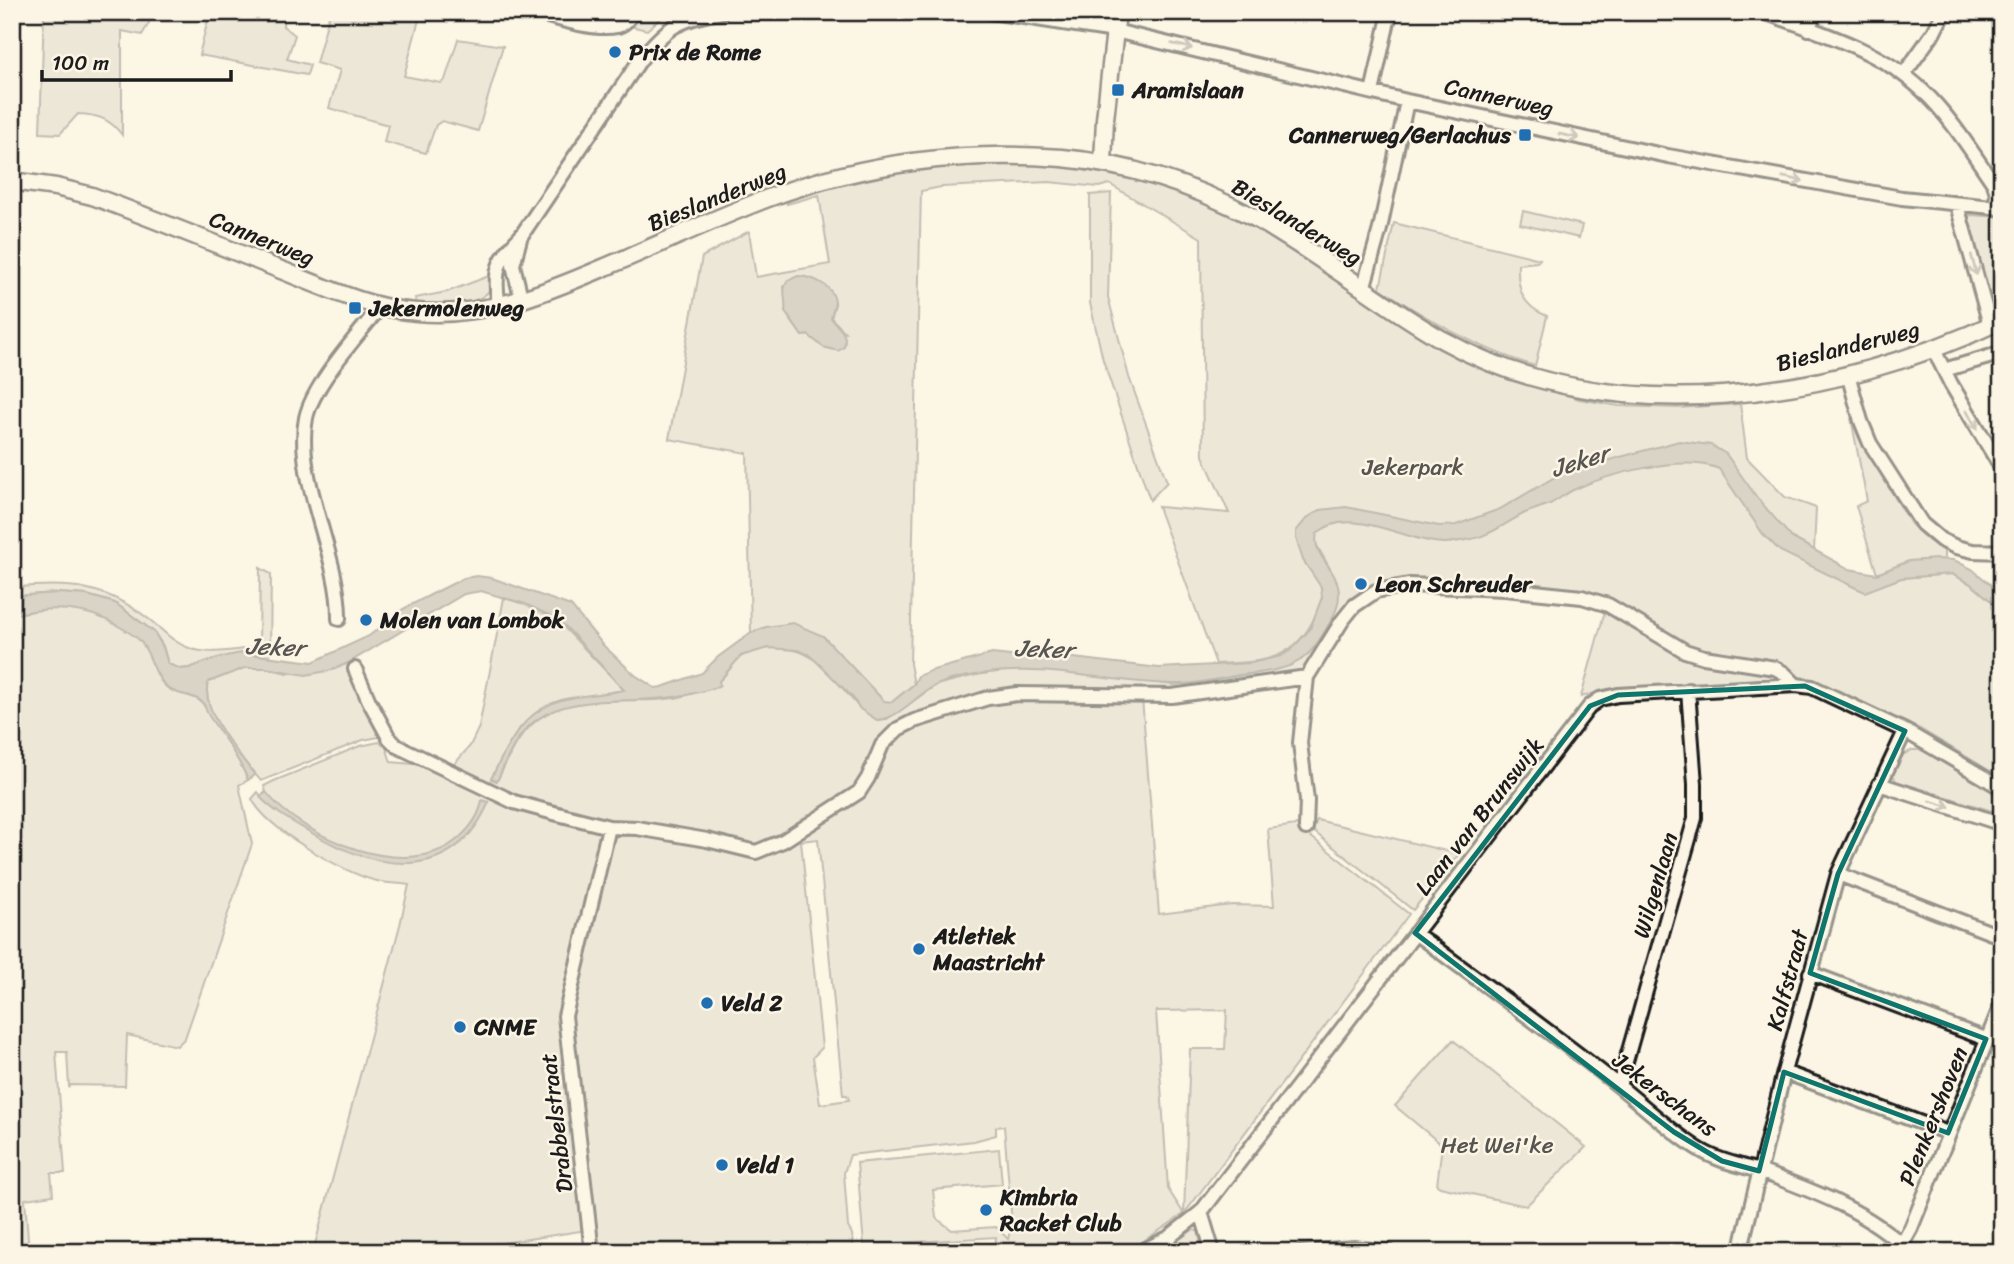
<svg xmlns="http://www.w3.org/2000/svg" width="2014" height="1264" viewBox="0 0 2014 1264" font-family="Sriracha,sans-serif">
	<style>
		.green { fill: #dbd5c8; stroke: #7c7872; stroke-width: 2; fill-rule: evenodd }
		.water { fill: #b0aba1; stroke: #75726c; stroke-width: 2 }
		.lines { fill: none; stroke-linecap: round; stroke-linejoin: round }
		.street-casing { stroke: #1c1c1c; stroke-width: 18 }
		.secondary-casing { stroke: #1c1c1c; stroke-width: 21 }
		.street { stroke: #fcf5e5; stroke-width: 12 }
		.secondary { stroke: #fcf5e5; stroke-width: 16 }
		.oneway { stroke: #97938b }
		.marked { fill: none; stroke: #0f766e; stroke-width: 5; stroke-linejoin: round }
		.poi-dot { fill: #1f6fb2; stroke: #fcf5e5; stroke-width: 2.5 }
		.labels { text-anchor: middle; stroke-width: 5; stroke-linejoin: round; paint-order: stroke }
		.poi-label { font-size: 23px; font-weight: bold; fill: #1c1c1c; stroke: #fcf5e5; text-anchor: start }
		.street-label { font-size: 23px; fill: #1c1c1c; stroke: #fcf5e5 }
		.park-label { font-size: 23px; fill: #555450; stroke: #fcf5e5 }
		.water-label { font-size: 24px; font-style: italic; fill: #575551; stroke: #fcf5e5 }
	</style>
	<rect width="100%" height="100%" fill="#fcf5e5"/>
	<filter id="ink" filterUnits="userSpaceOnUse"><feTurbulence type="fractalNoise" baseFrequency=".0143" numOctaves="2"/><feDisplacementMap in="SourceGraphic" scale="14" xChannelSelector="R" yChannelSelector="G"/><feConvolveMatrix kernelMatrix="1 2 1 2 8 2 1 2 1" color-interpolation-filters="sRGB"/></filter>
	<g filter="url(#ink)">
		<path class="green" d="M44 12H150L149 23 142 35 122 31V135C110 119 99 115 78 114L60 134 40 133Z
			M210 12H284L283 26 295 35 287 59 310 65 307 75 199 55Z
			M330 12H421L404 76 441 83 445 80 458 39 503 46 478 131 442 121 436 125 426 153 384 142 388 125 329 108 340 70 316 63Z
			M642 12H668L647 30 629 26Z
			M1031 160 1111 170 1181 190 1261 229 1452 352 1489 369 1579 399 1619 406 1678 408 1740 404 1747 458 1785 497 1816 508 1814 550 1792 538 1819 568 1865 591 1901 578 1952 574 1971 584 2002 610V778L1920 729 1810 679 1797 677 1605 690 1581 697 1606 607 1591 602 1418 589 1377 595 1364 603 1300 675 1176 693 1016 690 906 720 850 794 762 847 602 821 535 804 451 768 470 746 479 727 504 598 525 604 558 621 624 690C542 705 530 698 491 779L497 781C510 756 519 730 546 714 589 689 644 709 691 694 701 691 712 686 720 680 728 673 733 662 742 656 757 647 782 646 798 651 820 657 842 688 856 704 861 710 870 715 877 720L887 719 936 685 980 674 1012 670 1037 669 1174 685 1253 674 1289 666 1302 659 1337 581 1316 544 1303 560C1309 569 1318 578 1321 588 1324 596 1320 607 1316 614 1296 662 1262 662 1216 664L1158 507 1229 513 1203 456 1201 238 1109 184 1099 187 1049 182 941 187 921 191 910 664 914 684 892 702H884L823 636 766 627 751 633 747 453 669 439 702 257 749 231 756 277 830 264 819 195 787 204 789 197 921 168ZM784 287 835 303 831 318 845 332 802 336 785 312 787 303Z
			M1111 193 1108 297 1129 377 1167 482 1150 500 1103 360 1090 303V195Z
			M1523 211 1582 225 1579 238 1520 224Z
			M1970 215 2002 217V304L1991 310 1967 221Z
			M1394 223 1540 259 1537 262 1518 264C1517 289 1522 306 1547 316L1535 366C1478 349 1429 320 1380 288Z
			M489 276V291C473 310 438 303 416 303L415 298 447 292Z
			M1851 418 1859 438 1911 524 1929 541 1944 549V560L1909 561 1877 574 1856 506 1867 501Z
			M260 568 271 574 270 656 258 654 189 668 181 669 168 664 163 646 154 632 115 603 87 595 58 593 12 596V588C68 582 104 584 150 620 163 630 172 642 189 648 209 656 237 649 259 647Z
			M43 609C55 609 68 608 80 610 100 612 138 632 147 650 153 661 155 674 163 684 174 696 193 693 201 702 205 705 207 711 209 715 223 737 238 756 248 780L239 785 252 844 185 1038 177 1046 127 1035 125 1086 71 1085 69 1087 67 1052H56L65 1173H51L53 1195 25 1199 29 1252H12V615Z
			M348 663 361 694 384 736 363 740 261 781C242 759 200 713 208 682L245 668H266L287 673 332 670Z
			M1142 698 1159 914 1232 905 1274 906 1268 829 1296 825 1409 914 1184 1214 1127 1252H995L996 1237 864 1245 857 1163 999 1149 1002 1184 933 1190 936 1218 952 1230 996 1227 1008 1239 1012 1224 1004 1126 996 1127V1135L974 1141 850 1155 844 1173 848 1227 852 1234 854 1252H596L569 1016 612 839C634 822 723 849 751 856L857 798 883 749 900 731 999 699ZM818 839 843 1095H847L849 1100 820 1104 813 1057 822 1048 801 841ZM1227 1010 1225 1049H1190L1184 1214 1168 1189 1156 1011Z
			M379 742 386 747 391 762 425 765 599 830 602 838C588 898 565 960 561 1021L587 1230 457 1250 313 1252 400 925 409 885C399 883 387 884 377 881 343 873 267 829 252 799L258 792 261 796 266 792 264 786 274 781 360 746Z
			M1912 750H1922L2002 798V814L1896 781 1893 775 1903 755Z
			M1317 820 1459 854 1413 910 1313 831Z
			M1453 1040 1586 1147 1526 1206 1440 1187 1437 1185 1442 1145 1395 1106Z
			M1193 1230 1198 1231 1202 1248 1175 1250V1242Z"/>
		<path class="water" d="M798 276C812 277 832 284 835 301 835 306 832 313 831 318 839 329 848 332 844 347L838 351 823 347 808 335 802 336 785 311C787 300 781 292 787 281Z
			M1679 441 1711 445 1726 454 1758 499 1792 538 1849 569 1877 574 1909 561 1937 559 1954 560 1972 569 2002 594V610L1971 584 1952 574 1901 578 1865 592 1856 588 1780 551 1763 534 1719 469C1682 454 1608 474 1573 490 1565 494 1558 500 1550 504 1542 507 1533 510 1525 513 1507 522 1491 535 1472 539 1463 540 1454 543 1445 543 1408 543 1348 503 1317 534 1309 561 1355 573 1333 617 1325 631 1315 650 1302 659 1286 671 1259 673 1240 675 1218 679 1194 685 1172 684 1108 683 1045 663 982 674 967 676 948 679 935 686 915 696 900 718 877 720L860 709 853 698 817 662 808 654 797 650 768 648 741 656 719 681 720 685C710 691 696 693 684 695 626 709 548 683 513 747 507 758 502 770 497 781L491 779C508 744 524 709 565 699 584 695 605 694 624 690L566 627 549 615 525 604 481 591 464 594 348 663 332 670 306 675 266 668H245L208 682C200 710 238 753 255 775L248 780C238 756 223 737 209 716 207 712 205 705 202 702 193 693 174 697 164 684 153 672 151 655 141 642 136 636 127 631 120 627 86 606 50 606 12 615V596L58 593 87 595 115 603 154 632 163 647 168 664 181 669 189 668 217 658 241 653 313 662 369 636 403 609 436 592 464 578 477 576 492 578 571 606 604 646 635 675 655 688 662 687 702 673 718 657 751 633 766 627 793 623 823 636 884 701 892 702 914 684 918 676 930 671 992 654 1020 657 1031 654 1065 657 1159 668 1251 663 1281 656 1291 650 1310 629 1322 597 1321 587 1303 560 1296 538V531L1307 518 1320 510 1346 507 1439 526 1456 525 1500 509 1562 473Z
			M266 792C303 839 410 884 460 837 471 827 480 814 482 800L489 802C452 887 374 870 308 831 291 821 273 811 260 797Z"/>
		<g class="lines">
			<defs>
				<path id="street" d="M534 12C555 18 595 31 617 26 624 25 629 18 634 12
					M991 12 1115 31 1407 101 1668 156 1902 198 2002 208
					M1764 12C1818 32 1879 49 1922 90 1950 116 1972 152 1994 184L1997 193 1996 208
					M1808 29 1816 12
					M1904 74 1934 32 1944 12
					M1372 92 1390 12
					M1957 205 1990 325
					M520 239 513 265 522 301
					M1363 289 1380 229 1407 101
					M499 306C493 272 497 260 521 236L640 60C666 27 680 18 722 12
					M1933 348 1951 384 2002 469
					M1944 370 2002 353
					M1848 374 1861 421 1870 443 1922 524 1941 540 1956 547 1973 551 2002 552
					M339 619C340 555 294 478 306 418 313 384 359 334 381 306
					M355 669 369 701 389 738 397 746 514 802 554 813 609 827 637 828 707 840 756 852 783 841 859 792 868 778 882 745 898 729 914 721 988 698 1017 694 1172 696 1307 677 1342 621 1354 606 1376 591 1409 585 1505 589 1582 597 1608 605 1685 651 1704 657 1775 668 1784 673 1796 685
					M1879 784 2002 824
					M1306 828 1307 800 1300 743 1307 677
					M1838 874 2002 937
					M1415 933C1483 984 1553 1033 1619 1086 1645 1107 1669 1130 1697 1148 1717 1161 1740 1165 1762 1172 1816 1192 1868 1211 1910 1252
					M1810 973 1986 1039
					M1784 1072 1948 1133
					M1619 1086 1695 818V784L1688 690
					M1201 1212 1213 1252
					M1902 1244 1911 1228 2002 1003
					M592 1252 565 1016 609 827
					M1140 1252 1168 1238
					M1169 1252 1168 1238 1201 1212 1590 706 1600 699 1618 695 1796 685 1812 687 1905 731 2002 788
					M1302 1252 1354 1248 1389 1252
					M1740 1252 1784 1072 1838 874 1905 731"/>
				<path id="secondary" d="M1103 163 1105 119 1117 12
					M12 181 56 187 92 196C155 219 218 245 281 270 324 287 370 309 417 312 484 318 542 294 603 268 659 245 714 218 771 197 863 163 964 150 1062 158 1129 164 1195 186 1255 218 1320 254 1378 303 1443 340 1611 434 1835 399 2002 320"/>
			</defs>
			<use href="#street" class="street-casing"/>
			<use href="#secondary" class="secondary-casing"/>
			<use href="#street" class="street"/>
			<use href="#secondary" class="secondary"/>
		</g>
		<defs><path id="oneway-shaft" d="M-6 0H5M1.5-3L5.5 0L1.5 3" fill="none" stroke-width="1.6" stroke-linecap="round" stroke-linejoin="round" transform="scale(1.75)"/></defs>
		<g class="oneway">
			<use href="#oneway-shaft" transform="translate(1182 46) rotate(13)"/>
			<use href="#oneway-shaft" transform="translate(1569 136) rotate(12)"/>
			<use href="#oneway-shaft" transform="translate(1793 179) rotate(11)"/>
			<use href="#oneway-shaft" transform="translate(1974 265) rotate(75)"/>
			<use href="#oneway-shaft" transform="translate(1972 420) rotate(59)"/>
			<use href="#oneway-shaft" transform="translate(1940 804) rotate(18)"/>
		</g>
	</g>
	<path d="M0 0H2014V1264H0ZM1805 686 1905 731 1838 874 1810 973 1986 1039 1948 1133 1784 1072 1759 1171 1722 1161 1674 1132 1415 933 1590 706 1618 695Z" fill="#fcf5e5" fill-opacity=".55" fill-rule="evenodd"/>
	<path class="marked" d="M1805 686 1905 731 1838 874 1810 973 1986 1039 1948 1133 1784 1072 1759 1171 1722 1161 1674 1132 1415 933 1590 706 1618 695Z"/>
	<g class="poi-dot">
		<circle cx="615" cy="52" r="7"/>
		<rect x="1111" y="83" width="14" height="14" rx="3.5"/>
		<rect x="1518" y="128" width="14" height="14" rx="3.5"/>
		<rect x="348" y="301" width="14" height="14" rx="3.5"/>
		<circle cx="1361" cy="584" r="7"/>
		<circle cx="366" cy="620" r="7"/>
		<circle cx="919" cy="949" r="7"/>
		<circle cx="707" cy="1003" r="7"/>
		<circle cx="460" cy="1027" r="7"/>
		<circle cx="722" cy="1165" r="7"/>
		<circle cx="986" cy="1210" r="7"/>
	</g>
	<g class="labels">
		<g class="poi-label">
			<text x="629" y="60">Prix de Rome</text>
			<text x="1132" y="98">Aramislaan</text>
			<text x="1511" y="143" text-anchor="end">Cannerweg/Gerlachus</text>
			<text x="369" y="316">Jekermolenweg</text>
			<text x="1375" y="592">Leon Schreuder</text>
			<text x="380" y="628">Molen van Lombok</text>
			<text x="933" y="944">Atletiek<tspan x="933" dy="26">Maastricht</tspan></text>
			<text x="721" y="1011">Veld 2</text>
			<text x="474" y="1035">CNME</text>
			<text x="736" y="1173">Veld 1</text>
			<text x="1000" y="1205">Kimbria<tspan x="1000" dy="26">Racket Club</tspan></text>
		</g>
		<g class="street-label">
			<text transform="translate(1499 97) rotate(12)" y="8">Cannerweg</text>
			<text transform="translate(717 197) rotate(-22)" y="8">Bieslanderweg</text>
			<text transform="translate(1297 222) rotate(31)" y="8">Bieslanderweg</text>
			<text transform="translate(262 238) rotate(22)" y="8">Cannerweg</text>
			<text transform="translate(1848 346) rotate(-14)" y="8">Bieslanderweg</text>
			<text transform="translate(1479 816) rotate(-52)" y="8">Laan van Brunswijk</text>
			<text transform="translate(1655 885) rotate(-74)" y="8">Wilgenlaan</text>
			<text transform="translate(1787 980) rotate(-75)" y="8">Kalfstraat</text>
			<text transform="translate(1665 1094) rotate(37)" y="8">Jekerschans</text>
			<text transform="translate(1933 1116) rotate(-68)" y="8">Plenkershoven</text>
			<text transform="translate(556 1123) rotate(-97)" y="8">Drabbelstraat</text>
		</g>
		<g class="park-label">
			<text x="1413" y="475">Jekerpark</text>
			<text x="1497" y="1153">Het Wei'ke</text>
		</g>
		<g class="water-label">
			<text transform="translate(1580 461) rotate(-17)" y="8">Jeker</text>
			<text transform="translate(275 647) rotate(2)" y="8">Jeker</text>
			<text transform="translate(1044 649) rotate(2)" y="8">Jeker</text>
		</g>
	</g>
	<rect width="2014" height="1264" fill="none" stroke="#fcf5e5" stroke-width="42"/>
	<rect x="21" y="21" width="1972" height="1222" fill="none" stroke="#1c1c1c" stroke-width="2.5" filter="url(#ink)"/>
	<path d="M42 70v10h189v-10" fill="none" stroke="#1c1c1c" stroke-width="3.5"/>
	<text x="52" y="70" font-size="21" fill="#1c1c1c" stroke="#fcf5e5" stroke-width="5" paint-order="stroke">100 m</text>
</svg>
